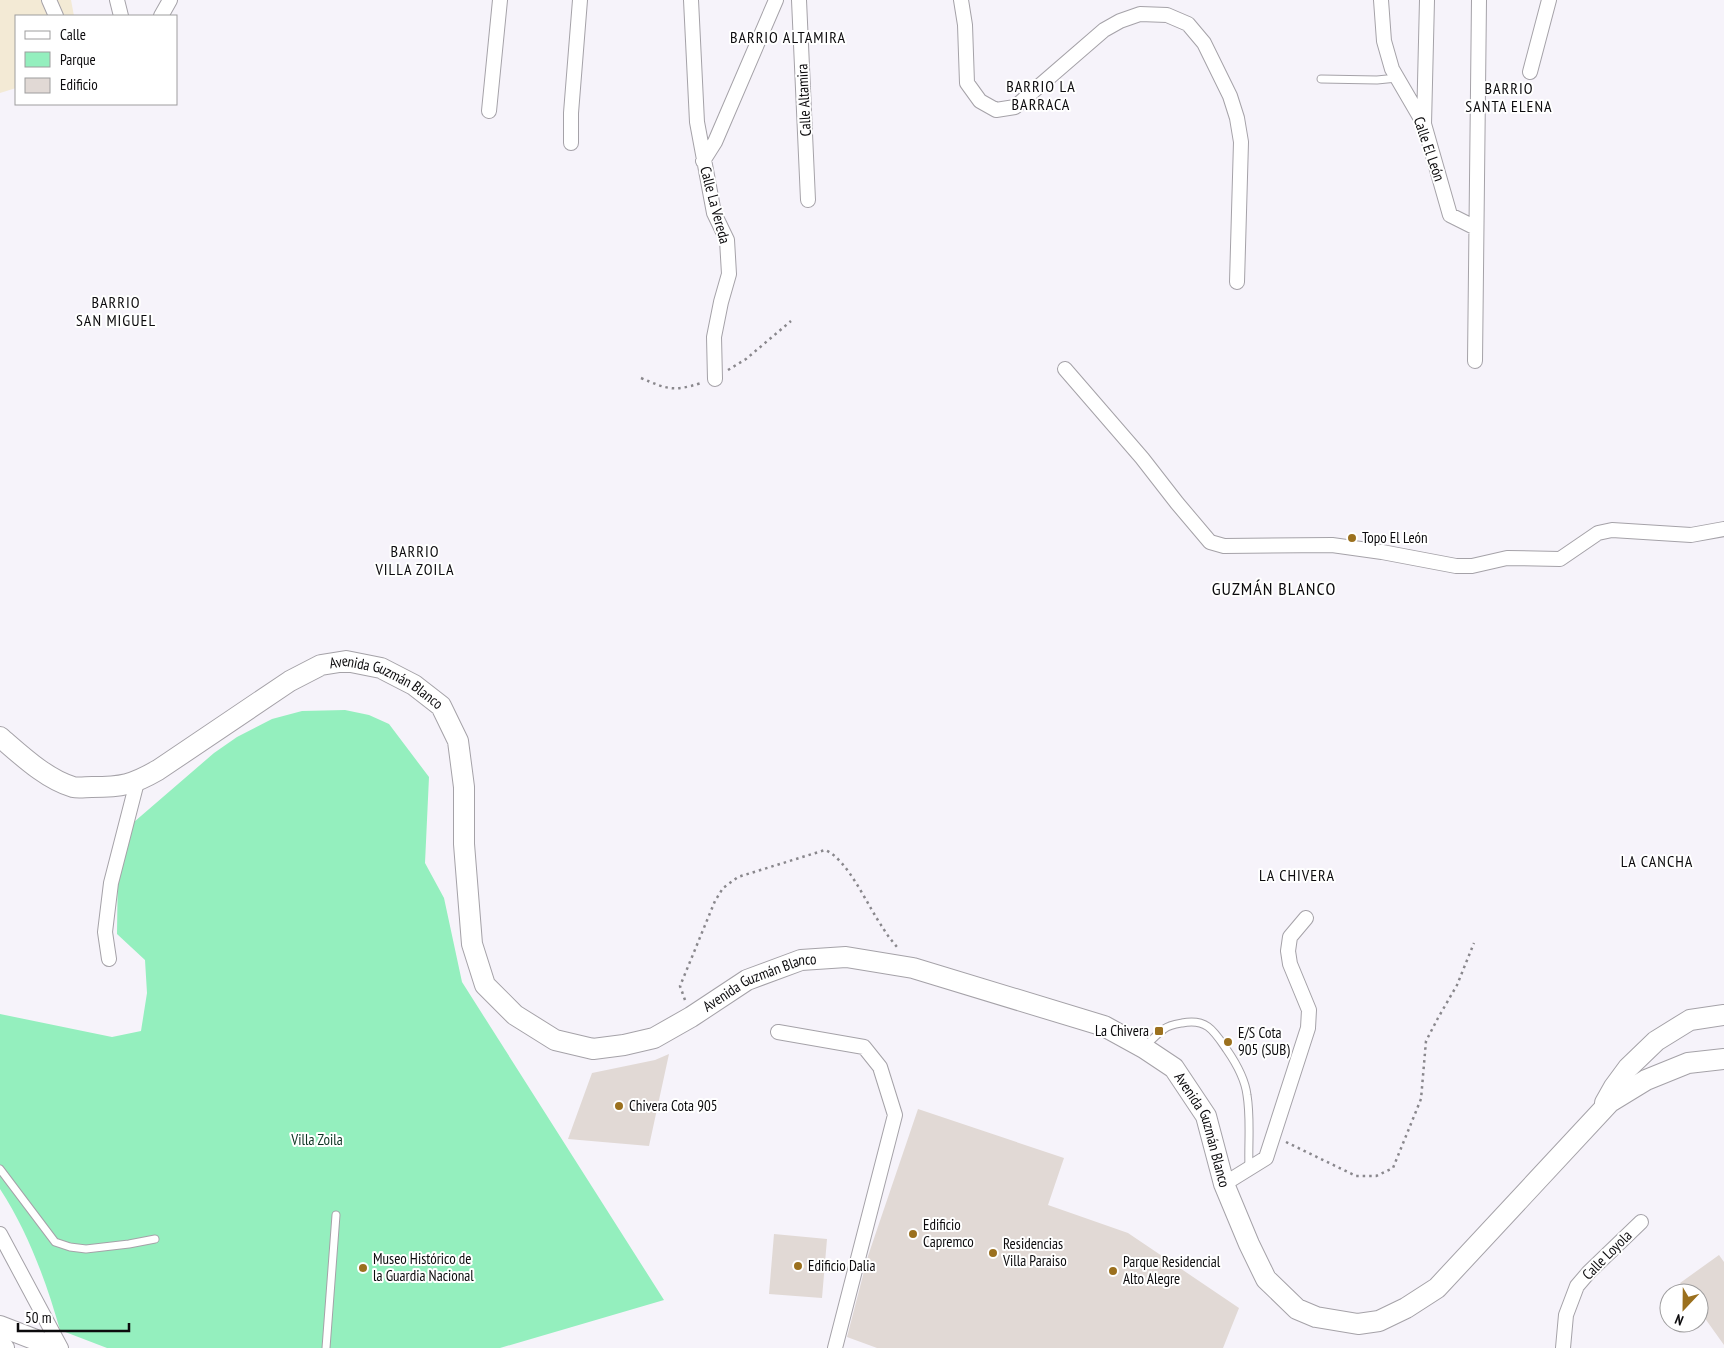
<svg xmlns="http://www.w3.org/2000/svg" width="1724" height="1348" viewBox="0 0 1724 1348" font-family="'PT Sans Narrow',sans-serif">
	<style>
		.commercial { fill: #f3ead5 }
		.green { fill: #94efbe }
		.building { fill: #e1d9d5 }
		.lines { fill: none; stroke-linecap: round; stroke-linejoin: round }
		.lane-casing { stroke: #a5a2a8; stroke-width: 9 }
		.street-casing { stroke: #a5a2a8; stroke-width: 16 }
		.secondary-casing { stroke: #a5a2a8; stroke-width: 22 }
		.path { stroke: #89878c; stroke-width: 2.5; stroke-dasharray: 2.5 4; stroke-linecap: butt }
		.lane { stroke: #fff; stroke-width: 7 }
		.street { stroke: #fff; stroke-width: 14 }
		.secondary { stroke: #fff; stroke-width: 20 }
		.poi-dot { fill: #9b701e; stroke: #fff; stroke-width: 2 }
		.labels { text-anchor: middle; stroke-width: 4; stroke-linejoin: round; paint-order: stroke }
		.street-label { font-size: 15px; fill: #0c0b0d; stroke: #fff }
		.poi-label { font-size: 15px; fill: #0c0b0d; stroke: #fff; text-anchor: start }
		.park-label { font-size: 15px; fill: #0c3422; stroke: #fff }
		.neighbourhood-label { font-size: 16px; letter-spacing: 1px; fill: #0c0b0d; stroke: #fff }
		.quarter-label { font-size: 18px; letter-spacing: 1px; fill: #0c0b0d; stroke: #fff }
	</style>
	<rect width="100%" height="100%" fill="#f6f3fa"/>
	<path class="commercial" d="M0 0H71L74 16H16V88L0 93Z"/>
	<path class="green" d="M345 710 369 715 389 724 429 777 425 863 444 898 462 982 664 1300 500 1348H107L60 1330C46 1281 28 1232 0 1189V1014L112 1037 141 1031 147 993 145 960 117 934 118 861 134 822 214 753 237 737 272 719 302 711Z"/>
	<path class="building" d="M669 1054 649 1146 568 1139 592 1073 655 1060Z
		M918 1109 1064 1158 1048 1205 1128 1233 1239 1308 1223 1348H877L847 1337 868 1256Z
		M774 1234 827 1239 822 1298 769 1294Z
		M1719 1255 1724 1262V1345L1699 1310V1293H1687L1680 1283Z"/>
	<g class="lines">
		<defs>
			<path id="lane" d="M1321 79 1377 80 1397 78
				M1144 1047C1151 1041 1157 1034 1164 1029 1169 1025 1176 1024 1182 1023 1207 1018 1214 1031 1227 1050 1236 1063 1245 1079 1247 1095 1251 1119 1248 1144 1249 1168
				M0 1169 55 1242 70 1247 86 1249 129 1244 155 1239
				M326 1348 336 1215"/>
			<path id="street" d="M49 0 56 16
				M117 0 121 16
				M691 0 697 122 714 213 727 240 729 274 721 302 714 337 715 379
				M799 0 808 200
				M961 0 965 25 967 83 980 101 996 110 1015 107 1104 30 1120 21 1140 14 1167 15 1188 24 1204 43 1230 96 1237 118 1241 142 1237 282
				M1381 0 1384 41 1392 69 1424 124 1450 215 1476 228
				M161 16 170 0
				M1530 72 1549 0
				M489 111 500 0
				M1424 124 1427 0
				M571 143V113L580 0
				M703 161 715 142 776 0
				M1475 361 1479 0
				M1065 369 1142 458 1177 503 1210 542 1224 546 1332 545 1382 552 1456 566H1472L1507 558 1560 559 1598 533 1612 530 1691 535 1724 529
				M109 959 105 932 111 883 137 782
				M778 1032 864 1047 880 1067 895 1115 835 1348
				M1224 1184 1266 1158 1308 1028 1309 1010 1290 964 1288 951 1290 937 1306 918
				M0 1234 61 1348
				M1563 1348 1566 1315 1577 1286 1589 1272 1641 1222"/>
			<g id="secondary">
				<path id="s1" d="M0 737C21 755 46 779 73 787 78 788 86 787 92 787 122 787 132 785 158 770L290 681 321 665 346 661 381 668 414 685 441 706 458 741 464 787V844L472 944 485 985 515 1015 555 1040 593 1049 624 1045 654 1038 691 1017 747 980 801 960 846 957 913 968 1104 1026 1144 1048 1174 1068 1206 1116 1224 1184 1249 1244 1266 1279 1297 1309 1316 1317 1358 1324 1379 1321 1406 1308 1437 1288 1610 1102 1646 1080 1688 1063 1724 1059"/>
				<path d="M1605 1103 1614 1087 1628 1068 1656 1041 1690 1020 1724 1015"/>
				<path d="M0 1326 57 1348"/>
				<path d="M0 1346 4 1348"/>
			</g>
		</defs>
		<use href="#lane" class="lane-casing"/>
		<use href="#street" class="street-casing"/>
		<use href="#secondary" class="secondary-casing"/>
		<path class="path" d="M728 370 746 359 791 321
			M641 378C667 389 673 392 701 383
			M685 1000 680 986 715 901 723 888 738 877 825 850C848 859 868 907 883 928 887 935 892 941 897 947
			M1286 1142 1356 1176H1376L1393 1168 1421 1099 1426 1041 1438 1018 1457 985 1474 943"/>
		<use href="#lane" class="lane"/>
		<use href="#street" class="street"/>
		<use href="#secondary" class="secondary"/>
	</g>
	<g class="poi-dot">
		<circle cx="1352" cy="538" r="5"/>
		<rect x="1154" y="1026" width="10" height="10" rx="2.5"/>
		<circle cx="1228" cy="1042" r="5"/>
		<circle cx="619" cy="1106" r="5"/>
		<circle cx="913" cy="1234" r="5"/>
		<circle cx="993" cy="1253" r="5"/>
		<circle cx="798" cy="1266" r="5"/>
		<circle cx="363" cy="1268" r="5"/>
		<circle cx="1113" cy="1271" r="5"/>
	</g>
	<g class="labels">
		<g class="street-label">
			<text transform="translate(804 100) rotate(-93)" y="5">Calle Altamira</text>
			<text transform="translate(1429 149) rotate(71)" y="5">Calle El León</text>
			<text transform="translate(715 205) rotate(75)" y="5">Calle La Vereda</text>
			<text dy="5" stroke="none"><textPath href="#s1" startOffset="442">Avenida Guzmán Blanco</textPath></text>
			<text dy="5" stroke="none"><textPath href="#s1" startOffset="1101">Avenida Guzmán Blanco</textPath></text>
			<text dy="5" stroke="none"><textPath href="#s1" startOffset="1611">Avenida Guzmán Blanco</textPath></text>
			<text transform="translate(1607 1255) rotate(-45)" y="5">Calle Loyola</text>
		</g>
		<g class="poi-label">
			<text x="1362" y="543">Topo El León</text>
			<text x="1149" y="1036" text-anchor="end">La Chivera</text>
			<text x="1238" y="1038">E/S Cota<tspan x="1238" dy="17">905 (SUB)</tspan></text>
			<text x="629" y="1111">Chivera Cota 905</text>
			<text x="923" y="1230">Edificio<tspan x="923" dy="17">Capremco</tspan></text>
			<text x="1003" y="1249">Residencias<tspan x="1003" dy="17">Villa Paraiso</tspan></text>
			<text x="373" y="1264">Museo Histórico de<tspan x="373" dy="17">la Guardia Nacional</tspan></text>
			<text x="1123" y="1267">Parque Residencial<tspan x="1123" dy="17">Alto Alegre</tspan></text>
			<text x="808" y="1271">Edificio Dalia</text>
		</g>
		<g class="park-label">
			<text x="317" y="1145">Villa Zoila</text>
		</g>
		<g class="neighbourhood-label">
			<text x="788" y="43">BARRIO ALTAMIRA</text>
			<text x="1041" y="92">BARRIO LA<tspan x="1041" dy="18">BARRACA</tspan></text>
			<text x="1509" y="94">BARRIO<tspan x="1509" dy="18">SANTA ELENA</tspan></text>
			<text x="116" y="308">BARRIO<tspan x="116" dy="18">SAN MIGUEL</tspan></text>
			<text x="415" y="557">BARRIO<tspan x="415" dy="18">VILLA ZOILA</tspan></text>
			<text x="1657" y="867">LA CANCHA</text>
			<text x="1297" y="881">LA CHIVERA</text>
		</g>
		<g class="quarter-label">
			<text x="1274" y="595">GUZMÁN BLANCO</text>
		</g>
	</g>
	<rect x="15" y="15" width="162" height="90" fill="#ffffff" stroke="#9e9d9e"/>
	<rect x="25" y="31" width="25" height="8" fill="#ffffff" stroke="#9e9d9e"/>
	<text x="60" y="40" font-size="15" fill="#0c0b0d">Calle</text>
	<rect x="25" y="52" width="25" height="15" fill="#94efbe" stroke="#9e9d9e"/>
	<text x="60" y="65" font-size="15" fill="#0c0b0d">Parque</text>
	<rect x="25" y="78" width="25" height="15" fill="#e1d9d5" stroke="#9e9d9e"/>
	<text x="60" y="90" font-size="15" fill="#0c0b0d">Edificio</text>
	<g transform="translate(1684 1308) rotate(202)"><circle r="24" fill="#ffffff" stroke="#9e9d9e"/>
	<path d="M0-4L9 19L0 12L-9 19Z" fill="#9b701e"/>
	<text y="-8" font-size="14" font-weight="bold" text-anchor="middle" fill="#0c0b0d">N</text>
	</g>
	<path d="M18 1323v8h111v-8" fill="none" stroke="#0c0b0d" stroke-width="2.5"/>
	<text x="25" y="1323" font-size="15" fill="#0c0b0d" stroke="#ffffff" stroke-width="4" paint-order="stroke">50 m</text>
</svg>
